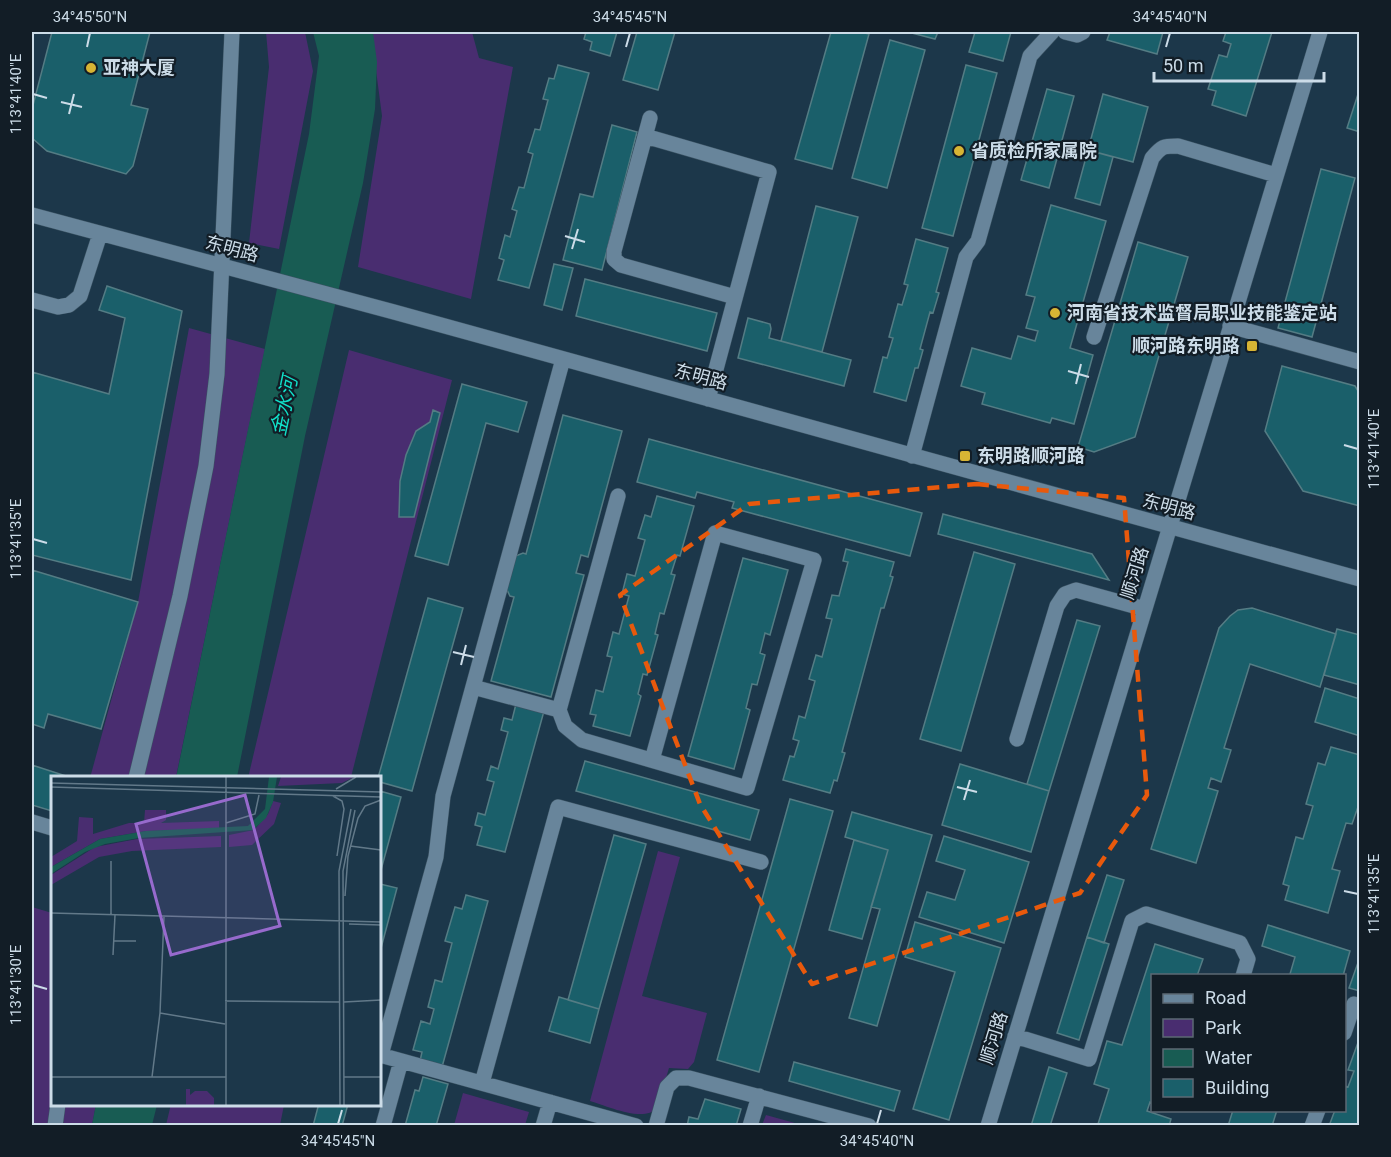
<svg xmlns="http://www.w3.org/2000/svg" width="1391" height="1157" viewBox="0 0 1391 1157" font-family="Roboto,'Noto Sans SC',sans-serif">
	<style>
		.green { fill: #492d70 }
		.water { fill: #185c53 }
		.building { fill: #1a5f6a; stroke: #547c84; stroke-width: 1.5 }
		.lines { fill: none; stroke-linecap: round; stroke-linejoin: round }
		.minor-casing { stroke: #3b5363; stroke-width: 16 }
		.minor { stroke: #68859b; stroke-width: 15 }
		.marked { fill: none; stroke: #e8590c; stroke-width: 4.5; stroke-dasharray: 12 8; stroke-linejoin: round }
		.ticks { fill: none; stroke: #ccdce8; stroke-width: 2 }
		.poi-dot { fill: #d7b434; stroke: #121d26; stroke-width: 2 }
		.labels { text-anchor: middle; stroke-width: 4.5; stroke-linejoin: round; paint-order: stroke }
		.poi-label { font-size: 18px; font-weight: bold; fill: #ccdce8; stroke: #121d26; text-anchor: start }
		.street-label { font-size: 18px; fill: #ccdce8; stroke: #121d26 }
		.water-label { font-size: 20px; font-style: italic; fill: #11dfc8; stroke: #121d26 }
		.inset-road { fill: none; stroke: #627989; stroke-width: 1.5 }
		.view { fill: #976acd; fill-opacity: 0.15; stroke: #976acd; stroke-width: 3 }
		.inset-edge { fill: none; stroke: #ccdce8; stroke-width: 3 }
		.neatline { fill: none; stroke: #ccdce8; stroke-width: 2 }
		.ticks-label { font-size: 15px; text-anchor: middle; fill: #ccdce8 }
	</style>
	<rect width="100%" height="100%" fill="#1c374a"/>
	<path class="green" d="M266 32H305L313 71 279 249 249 243 269 67Z
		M371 32H472L479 58 513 67 471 299 358 267 382 116Z
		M189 328 265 349 176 777 90 778 138 602Z
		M349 350 452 380 351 777 248 778Z
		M658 851 680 857 642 996 707 1013 694 1062 688 1069 669 1068 657 1108C644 1123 607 1106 590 1101Z
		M32 907 52 913V1104L96 1105 92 1125H32Z
		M463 1093 529 1112 525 1125H454Z
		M171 1104H284V1105L280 1125H166Z
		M766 1115 802 1125H762Z"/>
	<path class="water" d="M313 32H373L377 62 375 109 363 183 305 436 237 777 176 778 309 134 319 56Z
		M96 1104H157V1105L152 1125H92Z"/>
	<path class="building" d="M52 32H150L131 105 148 109 133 166 126 174 47 151 32 138V109Z
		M586 32H617L610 56 590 50 592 42 584 39Z
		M637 32H675L658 90 623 80Z
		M831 32H860L869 34 832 169 795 159Z
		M908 32H938L935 39Z
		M975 32H1011L1003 61 969 52Z
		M1110 32H1163L1157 54 1107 40Z
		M1226 32H1272L1246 116 1212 105 1216 91 1208 89 1219 55 1227 57 1231 44 1223 41Z
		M890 40 925 50 887 188 852 178Z
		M558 65 589 73 529 288 498 280 504 260 499 258 505 235 510 237 517 211 512 209 519 187 524 188 533 154 528 152 535 129 540 130 548 100 543 99 549 78 554 79Z
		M966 65 997 73 953 236 922 228Z
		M1360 88V132L1347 128Z
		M1047 89 1074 96 1049 188 1021 180Z
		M1103 94 1148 107 1133 162 1088 150Z
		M612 125 637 132 602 270 563 260 580 194 593 197Z
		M1088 150 1113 157 1100 205 1075 198Z
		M1321 169 1355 178 1312 337 1278 328Z
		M1051 205 1106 221 1070 348 1093 355 1074 424 1052 418 1050 423 982 404 985 393 961 386 972 348 1011 359 1018 336 1035 341 1038 331 1026 328 1035 297 1026 295Z
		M816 206 858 217 822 352 781 341Z
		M916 239 948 248 936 292 939 293 933 313 930 312 920 349 923 350 918 368H915L906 401 874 392 883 357 887 358 893 338 889 337 898 304 902 305 908 285 904 284Z
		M1138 242 1188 257 1135 437 1094 452 1078 447Z
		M554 264 573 268 562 310 544 305Z
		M585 279 717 313 707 351 576 316Z
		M107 286 182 311 131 580 32 555V372L109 394 125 318 99 310Z
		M748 318 770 324 771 329 769 338 851 360 844 386 738 358Z
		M1282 366 1355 386 1360 394V506L1303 491 1265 431Z
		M462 384 527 402 518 432 486 423 448 565 415 556Z
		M433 410 440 413 414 517H399L400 481 406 455 416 431 430 422Z
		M563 415 622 431 588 557 581 555 576 573 584 575 551 697 491 681 514 597 510 596 505 586 513 557 523 553 526 554Z
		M649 439 922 513 910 556 732 508 734 502 697 492 695 498 637 482Z
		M657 496 694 506 680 556 677 555 671 574 675 575 664 614 660 613 655 634 658 635 647 675 643 674 638 694 641 696 630 736 593 726 596 715 590 714 596 690 603 692 612 657 607 656 613 632 619 634 629 596 622 594 627 574 635 576 645 540 638 538 645 515 651 517Z
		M943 514 1092 554 1109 580 938 534Z
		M846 549 894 562 890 576 893 577 884 608H881L842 752 845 753 837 781 834 780 830 793 783 780 790 756 794 757 799 741 793 739 799 716 805 718 815 681 809 679 816 655 822 657 832 619 826 618 832 595 839 596 848 562 843 561Z
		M974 552 1015 564 961 751 920 739Z
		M743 558 788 570 770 635 765 633 760 653 765 655 757 685 752 684 746 708 750 710 734 769 688 756Z
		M32 570 138 602 101 729 48 714 44 728 32 724Z
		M428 598 463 608 412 791 380 782 378 778Z
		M1252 608 1336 634 1320 687 1250 664 1224 748 1231 750 1221 782 1211 778 1208 788 1218 791 1196 863 1151 849 1219 628 1230 616 1238 610Z
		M1077 620 1100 626 1049 791 1027 784Z
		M1337 629 1360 635V685L1324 675Z
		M1325 688 1360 699V736L1315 722Z
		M516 704 544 711 505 852 477 845 482 827 475 825 478 813 485 815 494 782 487 780 491 766 498 769 508 732 501 730 504 718 512 720Z
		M1331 747 1360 755V801L1352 824 1346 823 1332 869 1340 871 1328 913 1285 900 1289 886 1283 884 1296 837 1303 839 1313 806 1306 804 1318 763 1325 765Z
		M585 761 759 810 750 840 576 791Z
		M960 764 1049 791 1031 852 942 825Z
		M32 765 72 778H52V811L32 805Z
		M380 791 401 797 381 870H380Z
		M790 799 833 811 759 1072 717 1060Z
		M852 812 932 835 877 1026 849 1018 880 909 871 907 888 850 845 837Z
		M614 835 646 844 599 1009 568 1000Z
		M944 836 1029 862 1004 943 919 917 927 892 955 900 965 870 936 861Z
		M854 840 888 850 862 939 829 930Z
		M1107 875 1124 880 1104 943 1087 937Z
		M380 884 397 888 380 952Z
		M466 895 488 901 442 1067 420 1061 422 1052 413 1050 421 1021 430 1024 434 1009 428 1007 435 980 442 982 452 943 445 941 455 907 462 909Z
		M915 922 1001 948 949 1120 913 1109 955 972 905 957Z
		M1268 925 1350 951 1343 976H1295L1290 974 1295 957 1262 946Z
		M1087 937 1109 944 1079 1040 1057 1033Z
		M1155 944 1203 959 1197 976H1152V1103L1150 1102 1147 1111 1171 1119 1169 1126H1103L1098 1124 1109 1089 1094 1084 1107 1041 1122 1045Z
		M1360 957V991L1349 988Z
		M559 997 599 1009 590 1043 549 1031Z
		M1360 1037V1126H1329L1335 1110H1344V1086L1348 1087 1354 1071 1348 1070Z
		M794 1062 900 1091 894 1111 789 1081Z
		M1049 1067 1067 1073 1050 1126H1031Z
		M423 1077 448 1084 436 1126H405L415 1090 419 1091Z
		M705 1099 741 1109 736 1126H687L689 1117 698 1119Z
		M315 1104H348L342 1126H313L318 1107Z
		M1233 1110H1277L1272 1126H1228Z"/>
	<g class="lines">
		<defs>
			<path id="minor" d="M1065 32 1077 35 1083 32
				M650 118 614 251V259L621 265 735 297
				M645 136 769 172 708 399
				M32 215 394 312 1360 579
				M32 300 58 307 69 305 80 296 100 234
				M1230 326 1360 362
				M1094 337 1152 158C1162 146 1163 146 1178 146L1276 175
				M912 456 966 257 978 241 1030 56 1052 32
				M473 687 559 710 565 726 582 740 747 788 814 560 715 533 652 760
				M559 710 618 496
				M1017 739 1057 606 1065 594 1076 590 1145 609
				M136 778 180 596 206 466 217 374 232 32
				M32 822 52 828
				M1344 1033 1354 1004
				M1015 1036 1089 1059 1132 921 1146 914 1240 943 1248 959 1243 976
				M380 1055 636 1126
				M381 1055 436 857 443 796 563 359
				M482 1083 558 807 761 862
				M55 1126 58 1104
				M383 1126 401 1061
				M543 1126 550 1102
				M656 1126 667 1087 676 1078H689L869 1126
				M750 1126 759 1096
				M988 1126 1320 32
				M1312 1126 1318 1110"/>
		</defs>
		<use href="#minor" class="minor-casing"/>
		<use href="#minor" class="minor"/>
	</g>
	<path class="marked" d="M977 484 1124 498 1147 795 1080 893 812 984 700 804 620 595 749 504Z"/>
	<path class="ticks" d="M87 47 90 33M626 47 630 33M1166 47 1170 33M33 94 47 98M61 102 82 107M69 114 74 94M565 236 585 242M572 249 578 229M1068 371 1089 377M1076 384 1081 364M1344 445 1358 449M33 539 47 543M453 652 474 657M461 665 466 645M957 787 977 792M964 800 970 780M1344 891 1358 894M33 985 47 989M338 1124 342 1110M877 1124 881 1110"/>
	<g class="poi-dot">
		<circle cx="91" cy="68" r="6"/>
		<circle cx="959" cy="151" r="6"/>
		<circle cx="1055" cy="313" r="6"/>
		<rect x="1246" y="340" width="12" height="12" rx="3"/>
		<rect x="959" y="450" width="12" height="12" rx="3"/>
	</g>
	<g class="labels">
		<g class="poi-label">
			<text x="103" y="74">亚神大厦</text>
			<text x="971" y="157">省质检所家属院</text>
			<text x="1067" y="319">河南省技术监督局职业技能鉴定站</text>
			<text x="1240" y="352" text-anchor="end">顺河路东明路</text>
			<text x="977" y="462">东明路顺河路</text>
		</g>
		<g class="street-label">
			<text transform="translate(232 249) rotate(15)" y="6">东明路</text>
			<text transform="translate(701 377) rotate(15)" y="6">东明路</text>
			<text transform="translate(1169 507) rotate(15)" y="6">东明路</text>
			<text transform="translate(1135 573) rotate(-73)" y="6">顺河路</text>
			<text transform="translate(994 1038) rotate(-73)" y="6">顺河路</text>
		</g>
		<g class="water-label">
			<text transform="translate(284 406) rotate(-78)" y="7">金水河</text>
		</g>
	</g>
	<g transform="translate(51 776)">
		<rect width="330" height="330" fill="#1c374a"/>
		<path d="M230 1H303L291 7 227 10ZM222 25 230 27 223 48 201 69 178 71V59L203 54 217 38ZM94 34H115V44L110 47 168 45V53L95 55 49 63 0 91V81L26 65 28 41 42 42V58L78 47H93ZM170 60V71L81 75 48 81 0 109V99L44 71 86 63ZM135 313H139V319L144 315H156L163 322V329H135Z" fill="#492d70"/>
		<path d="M218 1H226L222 26 215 42 202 54 88 62 54 68 34 76 0 98V91L49 63 95 55 197 50 214 33Z" fill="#185c53"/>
		<path class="inset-road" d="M175 1V329M0 7 330 16M0 11 330 21M285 13 305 1M282 20 291 25 293 33 286 80M175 47 204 38 208 19M299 70 330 74M294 120 297 80 307 42 314 30 330 24M0 137 330 146M60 139V85M298 148 330 149M63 165H85M62 179 64 139M174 225 289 226M293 226 330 224M109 237 174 248M0 301H175M101 301 109 237 113 140M293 301H330M289 329 288 95 300 33M293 329 292 95 304 34"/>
		<path class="view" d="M194 19 229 150 120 179 85 48Z"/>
		<rect width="330" height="330" class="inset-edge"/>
	</g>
	<rect width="1391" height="1157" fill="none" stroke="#121d26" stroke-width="66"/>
	<rect x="1151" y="974" width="195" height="138" fill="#121d26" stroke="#5c6974" stroke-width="1.5"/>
	<rect x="1163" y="994" width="30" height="9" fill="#68859b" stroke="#5c6974" stroke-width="1.5"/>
	<text x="1205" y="1004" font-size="18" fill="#ccdce8">Road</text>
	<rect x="1163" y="1019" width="30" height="18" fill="#492d70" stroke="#5c6974" stroke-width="1.5"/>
	<text x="1205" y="1034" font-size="18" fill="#ccdce8">Park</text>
	<rect x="1163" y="1049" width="30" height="18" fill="#185c53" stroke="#5c6974" stroke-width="1.5"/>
	<text x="1205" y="1064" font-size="18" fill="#ccdce8">Water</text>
	<rect x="1163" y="1079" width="30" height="18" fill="#1a5f6a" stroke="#5c6974" stroke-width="1.5"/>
	<text x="1205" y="1094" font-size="18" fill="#ccdce8">Building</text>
	<path d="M1154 72v9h170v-9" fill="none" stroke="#ccdce8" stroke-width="3"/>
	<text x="1163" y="72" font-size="18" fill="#ccdce8" stroke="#121d26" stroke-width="4.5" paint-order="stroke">50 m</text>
	<rect x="33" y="33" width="1325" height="1091" class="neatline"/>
	<g class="ticks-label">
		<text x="90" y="22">34°45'50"N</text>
		<text x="630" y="22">34°45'45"N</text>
		<text x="1170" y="22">34°45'40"N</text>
		<text transform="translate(16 94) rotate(-90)" y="5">113°41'40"E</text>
		<text transform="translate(1374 449) rotate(-90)" y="5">113°41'40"E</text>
		<text transform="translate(16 539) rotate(-90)" y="5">113°41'35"E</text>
		<text transform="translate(1374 894) rotate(-90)" y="5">113°41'35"E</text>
		<text transform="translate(16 985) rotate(-90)" y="5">113°41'30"E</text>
		<text x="338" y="1146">34°45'45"N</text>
		<text x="877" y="1146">34°45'40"N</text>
	</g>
</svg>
